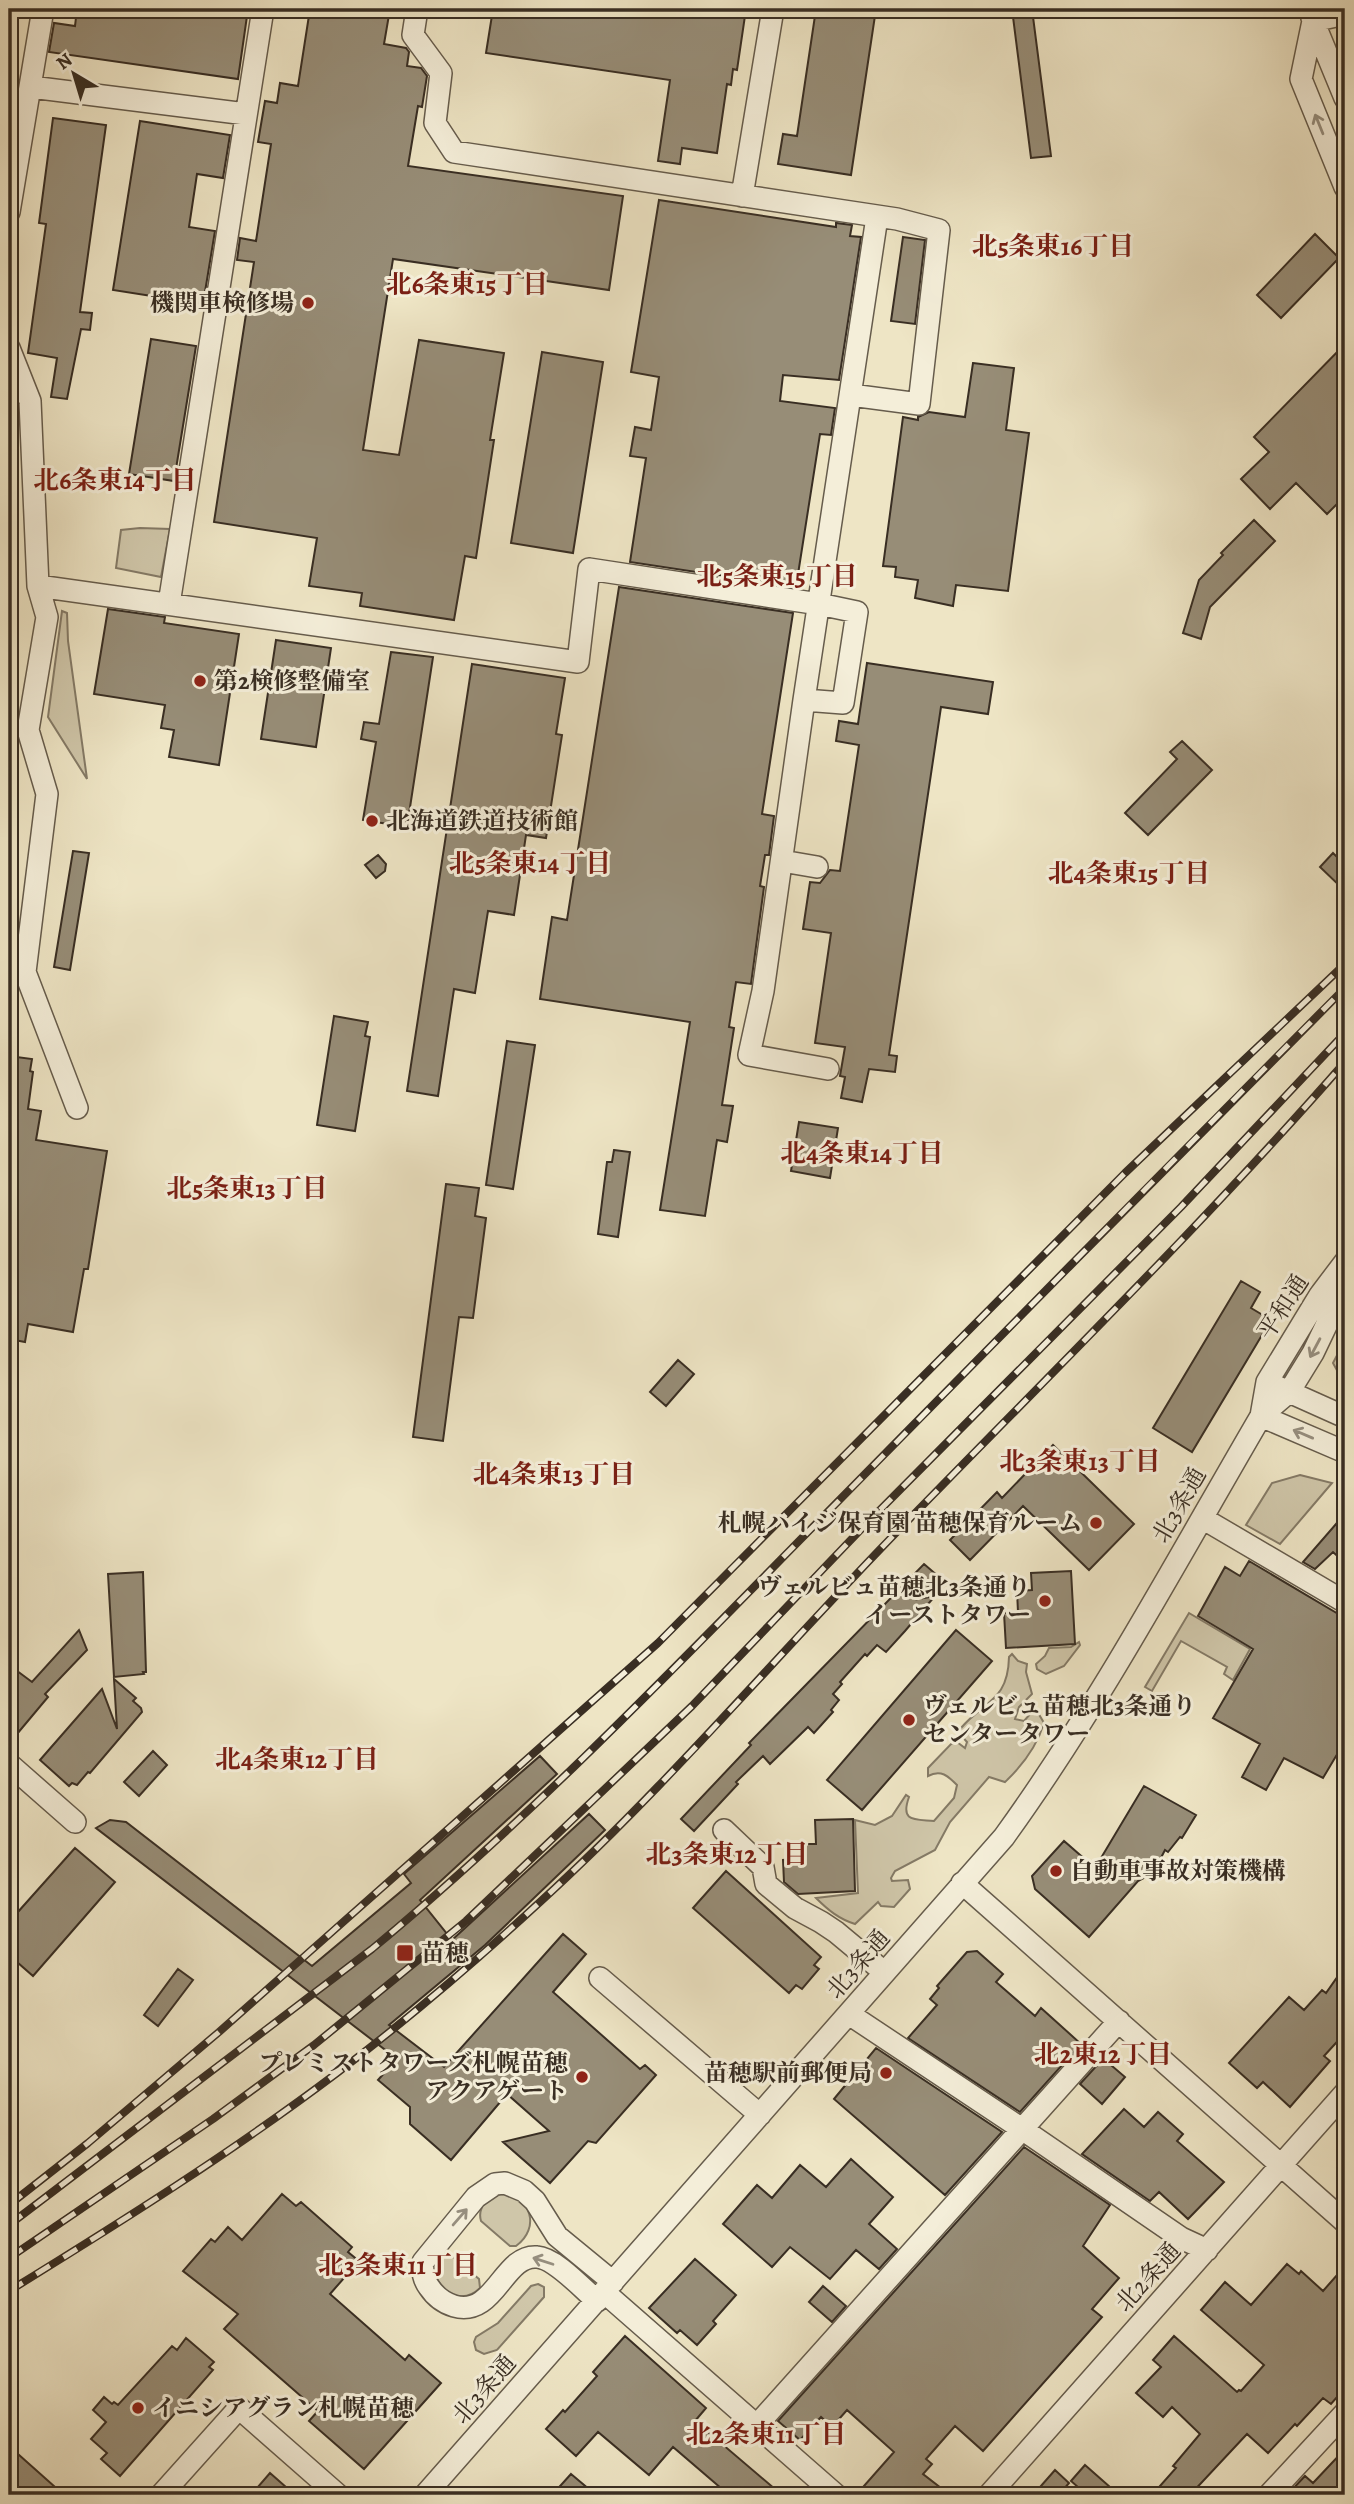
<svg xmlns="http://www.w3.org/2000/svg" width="1354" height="2504" viewBox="0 0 1354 2504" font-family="Alegreya,'Noto Serif JP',serif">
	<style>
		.green { fill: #cfc6a9; stroke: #847a66; stroke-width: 2 }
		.building { fill: #978d77; stroke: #392e23; stroke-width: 2 }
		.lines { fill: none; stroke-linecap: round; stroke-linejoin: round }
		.minor-casing { stroke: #665c4c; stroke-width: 24 }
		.minor { stroke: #f4eed9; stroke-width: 21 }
		.rail-casing { stroke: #392e23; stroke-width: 8 }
		.rail { stroke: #f4eed9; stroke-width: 5; stroke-dasharray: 16; stroke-linecap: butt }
		.oneway { stroke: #968e7e }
		.poi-dot { fill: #8f2418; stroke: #f4eed9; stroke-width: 2.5 }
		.labels { text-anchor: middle; stroke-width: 6; stroke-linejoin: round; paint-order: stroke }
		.poi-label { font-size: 24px; font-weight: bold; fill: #392e23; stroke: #f4eed9; text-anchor: start }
		.street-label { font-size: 24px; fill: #392e23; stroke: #f4eed9 }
		.neighbourhood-label { font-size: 26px; font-weight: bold; fill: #7a1f14; stroke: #f4eed9 }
	</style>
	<rect width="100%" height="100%" fill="#eee5c5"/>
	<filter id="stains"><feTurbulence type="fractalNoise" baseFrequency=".00286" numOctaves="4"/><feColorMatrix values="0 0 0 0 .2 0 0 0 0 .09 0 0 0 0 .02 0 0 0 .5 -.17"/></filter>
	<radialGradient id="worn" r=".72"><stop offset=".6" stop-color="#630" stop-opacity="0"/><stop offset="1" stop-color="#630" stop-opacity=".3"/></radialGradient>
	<path class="green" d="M140 528 170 529 161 577 116 568 121 530Z
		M62 611 67 613 68 641 87 779 48 717Z
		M1345 1340V1385L1333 1363Z
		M1300 1475 1332 1483 1280 1544 1246 1525 1272 1483Z
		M1189 1613 1250 1649 1233 1680 1224 1674 1227 1667 1181 1641 1152 1691 1145 1687Z
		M1079 1642 1080 1645 1064 1666 1046 1674 1037 1669 1036 1664 1045 1656 1049 1648 1071 1647Z
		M1012 1654 1018 1661 1027 1664 1026 1672 1032 1694 1019 1707 1015 1719 1024 1721 1032 1712 1037 1711 1044 1723C1037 1746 1022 1766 1005 1782L989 1777 950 1822 935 1850 895 1871 891 1878 892 1881 908 1880 910 1889 894 1907 881 1906 878 1902 855 1924C839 1919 828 1910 816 1898L858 1893 855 1820 875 1825 892 1816 906 1795 909 1797C900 1822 914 1819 934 1821L954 1798 957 1785C948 1776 941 1769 928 1776V1768L951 1744 957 1742 965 1748 967 1742 959 1733 961 1728C985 1700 1008 1701 1009 1657Z
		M501 2194C531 2195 541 2228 516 2246H510L481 2221C477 2207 488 2197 501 2194Z
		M442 2253H448L479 2279 480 2288C456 2312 421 2278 442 2253Z
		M538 2284 544 2287V2297L497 2350 484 2354 476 2350 474 2342 476 2337 498 2323 531 2286Z"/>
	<path class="building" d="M77 9H248L238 79 49 52 54 23 75 26Z
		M310 9H390L384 44 406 48 409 52 407 66 421 68 427 76 422 107 418 106 408 166 623 196 609 290 393 259 363 450 399 455 419 340 504 353 490 440H494L476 558 465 556 454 620 360 606 362 593 309 586 317 538 214 522 254 262 237 260 240 238 256 241 271 144 258 142 265 101 277 103 280 83 298 86Z
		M493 9H746L737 70 733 69 731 85 727 84 717 153 682 148 680 164 658 161 670 80 486 53Z
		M816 9H876L851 175 778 164 783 134 797 136Z
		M1012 9H1032L1051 156 1031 158Z
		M53 118 106 125 80 312 92 313 90 330 81 329 67 399 51 397 57 358 28 353 46 224 39 223Z
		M140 121 230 135 223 178 197 174 189 227 215 231 203 304 113 290Z
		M659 200 836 227V223L852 225 850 236 861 237 839 380 783 375 780 401 835 408 831 435 820 434 796 587 630 562 646 458 630 456 635 427 651 430 659 377 631 372Z
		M1315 234 1339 258 1281 318 1257 295Z
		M903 237 925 240 915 324 891 321Z
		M151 339 196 346 174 481 129 474Z
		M1345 344V496L1327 514 1296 483 1270 509 1241 479 1269 452 1254 437Z
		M542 352 603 362 573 553 511 543Z
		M973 363 1014 368 1006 430 1029 433 1008 591 956 585 953 606 915 598 918 580 895 577 896 567 883 566 903 417 918 420V417L929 412 965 417Z
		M1254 520 1275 541 1210 607 1201 639 1183 633 1199 580 1223 555 1221 553Z
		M619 587 793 613 762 814 774 816 769 855H765L760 886 764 887 751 984 736 982 729 1027 734 1028 722 1105 733 1106 727 1142 717 1140 705 1216 660 1210 690 1022 540 999 552 917 567 920Z
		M108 609 165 617 164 623 239 634 219 765 169 757 174 730 161 728 165 705 94 694Z
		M276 640 331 648 316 747 261 739Z
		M391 652 433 657 407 827 363 820 376 742 361 739 364 722 379 724Z
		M867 663 993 682 988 714 941 707 889 1055 897 1056 895 1072 869 1069 862 1102 841 1098 845 1077 840 1076 845 1047 815 1043 831 933 803 929 810 882 820 883 830 870 840 871 859 745 836 741 839 721 858 724Z
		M472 664 565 678 556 734 562 735 546 838 526 835 514 915 488 911 475 993 454 989 438 1096 407 1091Z
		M1182 741 1212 770 1148 835 1125 813 1177 759 1170 752Z
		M73 851 89 853 70 970 54 967Z
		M1333 853 1345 865V891L1320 867Z
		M378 855 386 864 385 871 376 878 365 865Z
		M334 1016 368 1022 365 1036 370 1037 355 1131 317 1125Z
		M507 1041 535 1045 513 1189 486 1185Z
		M9 1056 32 1059 30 1071 33 1072 28 1109 41 1111 36 1140 107 1151 88 1269H84L73 1332 28 1324 25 1342 9 1339Z
		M799 1122 838 1128 830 1178 791 1171Z
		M614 1150 630 1152 618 1237 598 1234 607 1162H612Z
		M446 1184 479 1188 475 1216 486 1218 473 1318 459 1317 443 1441 413 1437Z
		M1241 1281 1260 1292 1251 1308 1271 1320 1192 1452 1153 1428Z
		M678 1360 694 1374 666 1406 650 1392Z
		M1053 1445 1134 1524 1089 1570 1023 1506 970 1560 950 1540 997 1492 1002 1498Z
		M1336 1524 1345 1532V1563L1333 1552 1315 1569 1303 1562Z
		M1249 1561 1345 1618V1741L1323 1778 1284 1758 1266 1790 1242 1777 1260 1744 1213 1718 1253 1649 1198 1616 1225 1567 1240 1576Z
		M924 1564 938 1576 918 1599 935 1596 905 1631 886 1652 877 1645 867 1656 865 1654 840 1682 842 1684 833 1694 839 1700 831 1710 833 1712 814 1733 808 1727 770 1764 763 1756 736 1782 738 1784 694 1831 681 1819 751 1745 749 1743Z
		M1071 1571 1075 1644 1006 1648 1004 1613 1018 1612 1017 1591 1032 1590 1031 1573Z
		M143 1572 146 1672H143L144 1674 114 1677 108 1574Z
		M79 1630 87 1650 45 1694 48 1697 17 1734 9 1727V1665L32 1682Z
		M956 1630 992 1661 862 1810 827 1780Z
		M114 1679 136 1698 133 1701 141 1708 142 1712 90 1773 88 1772 77 1785 72 1783 69 1786 40 1760 102 1689 117 1729Z
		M153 1751 167 1765 139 1796 124 1782Z
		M540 1756 557 1774 420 1900 452 1940 589 1814 605 1830 485 1945 389 2025 444 2067 563 1934 586 1954 553 1992 640 2069 645 2065 656 2075 596 2143 588 2141 550 2183 503 2142 549 2131 507 2094 451 2160 410 2124V2107L378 2080 397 2059 96 1828 110 1820 126 1822 312 1966 411 1883 404 1874Z
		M1144 1786 1196 1815 1182 1838 1180 1837 1168 1852 1165 1850 1153 1873 1138 1881 1089 1937 1035 1889 1032 1876 1064 1841 1095 1868Z
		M853 1819 855 1891 798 1894 784 1882 783 1860 794 1859 793 1844H816L815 1820Z
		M75 1848 115 1882 33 1976 9 1955V1922Z
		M726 1871 821 1957 814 1965 819 1969 802 1989 796 1985 789 1993 693 1908Z
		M977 1951 1003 1974 996 1982 1035 2016 1041 2008 1081 2044 1020 2112 908 2038 937 2005 930 1999 939 1988 937 1986 967 1952Z
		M1345 1966V2033L1324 2056 1330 2061 1290 2107 1263 2082 1257 2088 1229 2063 1289 1997 1304 2010 1322 1990 1326 1993Z
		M178 1969 193 1980 158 2026 144 2015Z
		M876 2048 1002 2132 945 2195 834 2099Z
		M1105 2060 1125 2077 1102 2104 1080 2084 1100 2062 1102 2063Z
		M1124 2109 1144 2127 1158 2112 1183 2134 1177 2141 1224 2182 1188 2219 1159 2192 1150 2201 1082 2154Z
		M1024 2147 1110 2205 1083 2246 1119 2278 1092 2309 1102 2317 983 2451 955 2426 926 2459 932 2464 923 2474 950 2495H856L894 2452 847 2410 832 2427 821 2417 800 2440 778 2421Z
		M851 2159 893 2197 869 2224 897 2249 879 2269 856 2250 830 2279 790 2247 772 2267 723 2224 757 2185 772 2198 800 2165 826 2187Z
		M282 2194 296 2206 301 2202 352 2247 348 2252 359 2261 330 2294 405 2360 409 2355 441 2383 364 2469 309 2421 318 2411 224 2329 238 2314 183 2271 211 2239 215 2242 228 2227 242 2240Z
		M695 2259 736 2295 713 2321 716 2324 697 2345 680 2330 677 2333 649 2308Z
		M1287 2264 1299 2274 1301 2271 1323 2291 1345 2266V2388L1331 2404 1323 2398 1297 2426 1295 2424 1268 2453 1247 2434 1190 2495H1152L1176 2468 1173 2466 1200 2434 1172 2407 1163 2417 1136 2393 1161 2367 1153 2360 1174 2336 1237 2392 1239 2390 1241 2391 1264 2365 1201 2310 1225 2282 1251 2305Z
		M823 2286 846 2306 832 2322 809 2302Z
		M625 2336 706 2408 695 2421 782 2495H729L673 2447 649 2475 598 2432 576 2456 546 2429 563 2410 565 2412 597 2376 593 2372Z
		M186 2338 214 2362 209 2367 213 2370 120 2476 101 2459 107 2453 91 2439 106 2422 93 2410 104 2397 112 2404 114 2402 118 2405 172 2346 177 2350Z
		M9 2446 64 2495H9Z
		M1345 2449V2495H1287L1305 2476 1313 2483Z
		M1085 2465 1119 2495H1087L1071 2481Z
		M1055 2470 1069 2483 1059 2495H1033Z
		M270 2473 295 2495H251Z
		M571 2474 596 2495H552Z"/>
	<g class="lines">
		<defs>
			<path id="minor" d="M417 9 413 35 441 73 435 123 454 152 897 219 939 230 919 404 851 395
				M1312 18 1345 98
				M1313 21 1301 79 1345 187
				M1313 21 1345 14
				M31 87 246 114
				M742 196 773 9
				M9 212 43 9
				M9 348 30 401 38 586 47 617 28 730 47 794 25 972 77 1108
				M38 586 578 662 589 569 819 604 857 612 843 703 804 700
				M169 604 263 9
				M782 861 817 867
				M828 1069 749 1055 763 991 804 700 877 217
				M1278 1387 1345 1417
				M1261 1416 1267 1382 1320 1295 1345 1262
				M1261 1416 1345 1452
				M1202 1518 1345 1602
				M9 1764 75 1822
				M724 1830 763 1867 766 1884 795 1908 821 1922 836 1932 884 1972
				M962 1883 1345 2222
				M600 1978 760 2115
				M849 2014 1022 2129 1181 2238 1207 2250
				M604 2292 836 2495
				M597 2301C583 2289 555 2258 537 2257 503 2254 495 2318 454 2306 444 2303 435 2296 429 2287 423 2279 422 2271 423 2262L476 2197 495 2184 505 2183 524 2191 535 2201 557 2236 613 2282
				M757 2425 1119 2021
				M161 2495 239 2408 338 2495
				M425 2495 1004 1837C1100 1704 1178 1558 1261 1416L1289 1392 1313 1353 1345 1286
				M989 2495 1345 2093
				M1269 2495 1345 2413"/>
		</defs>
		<use href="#minor" class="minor-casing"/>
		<use href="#minor" class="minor"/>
		<defs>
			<path id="rail" d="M9 2205 88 2143 219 2032 658 1643 1125 1173 1345 964
				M9 2225 372 1949C524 1823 661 1682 799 1541 981 1357 1162 1171 1345 988
				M9 2258 213 2119 314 2045 466 1921 692 1706 867 1523 1181 1207 1345 1033
				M9 2291C121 2222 232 2152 337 2073 407 2020 475 1962 540 1902 664 1789 773 1660 890 1539 1043 1381 1200 1228 1345 1062"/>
		</defs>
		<use href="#rail" class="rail-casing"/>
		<use href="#rail" class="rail"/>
	</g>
	<defs><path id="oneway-shaft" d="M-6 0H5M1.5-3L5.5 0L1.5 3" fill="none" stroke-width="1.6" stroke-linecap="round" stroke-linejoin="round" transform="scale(1.75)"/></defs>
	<g class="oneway">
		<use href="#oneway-shaft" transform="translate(1319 124) rotate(-112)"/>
		<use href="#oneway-shaft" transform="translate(1315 1348) rotate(118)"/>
		<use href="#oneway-shaft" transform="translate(1303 1434) rotate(-157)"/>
		<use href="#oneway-shaft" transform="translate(460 2217) rotate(-49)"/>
		<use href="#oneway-shaft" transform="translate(543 2261) rotate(-162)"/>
	</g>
	<g class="poi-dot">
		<circle cx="308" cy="303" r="7"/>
		<circle cx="200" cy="681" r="7"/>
		<circle cx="372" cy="821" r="7"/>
		<circle cx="1096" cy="1523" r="7"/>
		<circle cx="1045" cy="1601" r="7"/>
		<circle cx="909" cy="1720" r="7"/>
		<circle cx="1056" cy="1871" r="7"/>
		<rect x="396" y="1944" width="18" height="18" rx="3.5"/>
		<circle cx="886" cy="2073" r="7"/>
		<circle cx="582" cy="2077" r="7"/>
		<circle cx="138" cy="2408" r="7"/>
	</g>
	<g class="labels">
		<g class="poi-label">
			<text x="294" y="311" text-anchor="end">機関車検修場</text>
			<text x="214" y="689">第2検修整備室</text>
			<text x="386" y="829">北海道鉄道技術館</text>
			<text x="1082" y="1531" text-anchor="end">札幌ハイジ保育園 苗穂保育ルーム</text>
			<text x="1031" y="1595" text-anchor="end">ヴェルビュ苗穂北3条通り<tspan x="1031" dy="28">イーストタワー</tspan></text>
			<text x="923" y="1714">ヴェルビュ苗穂北3条通り<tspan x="923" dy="28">センタータワー</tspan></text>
			<text x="1070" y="1879">自動車事故対策機構</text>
			<text x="421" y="1961">苗穂</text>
			<text x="568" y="2071" text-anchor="end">プレミストタワーズ札幌苗穂<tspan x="568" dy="28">アクアゲート</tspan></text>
			<text x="872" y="2081" text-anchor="end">苗穂駅前郵便局</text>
			<text x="152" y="2416">イニシアグラン札幌苗穂</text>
		</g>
		<g class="street-label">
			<text transform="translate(1283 1307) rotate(-57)" y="8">平和通</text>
			<text transform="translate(1179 1505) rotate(-60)" y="8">北3条通</text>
			<text transform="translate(858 1964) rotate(-49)" y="8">北3条通</text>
			<text transform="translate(1148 2277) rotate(-48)" y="8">北2条通</text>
			<text transform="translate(484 2389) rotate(-49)" y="8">北3条通</text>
		</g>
		<g class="neighbourhood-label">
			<text x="1053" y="255">北5条東16丁目</text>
			<text x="467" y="293">北6条東15丁目</text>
			<text x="115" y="489">北6条東14丁目</text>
			<text x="777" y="585">北5条東15丁目</text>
			<text x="530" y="872">北5条東14丁目</text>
			<text x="1129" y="882">北4条東15丁目</text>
			<text x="862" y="1162">北4条東14丁目</text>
			<text x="247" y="1197">北5条東13丁目</text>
			<text x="1080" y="1470">北3条東13丁目</text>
			<text x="554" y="1483">北4条東13丁目</text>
			<text x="297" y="1768">北4条東12丁目</text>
			<text x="727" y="1863">北3条東12丁目</text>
			<text x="1103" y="2063">北2東12丁目</text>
			<text x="398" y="2274">北3条東11丁目</text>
			<text x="766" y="2443">北2条東11丁目</text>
		</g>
	</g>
	<rect width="1354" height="2504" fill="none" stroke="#eee5c5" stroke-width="35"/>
	<rect x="10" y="10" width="1333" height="2483" fill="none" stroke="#392e23" stroke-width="3.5"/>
	<rect x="18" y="18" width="1319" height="2469" fill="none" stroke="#392e23" stroke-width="2"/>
	<g transform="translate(74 74) rotate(322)" stroke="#f4eed9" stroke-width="5" paint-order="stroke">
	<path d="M0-5L12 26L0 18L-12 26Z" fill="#392e23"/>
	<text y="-10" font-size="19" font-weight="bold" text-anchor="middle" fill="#392e23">N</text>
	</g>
	<rect width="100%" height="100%" filter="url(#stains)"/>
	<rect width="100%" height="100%" fill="url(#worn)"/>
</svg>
